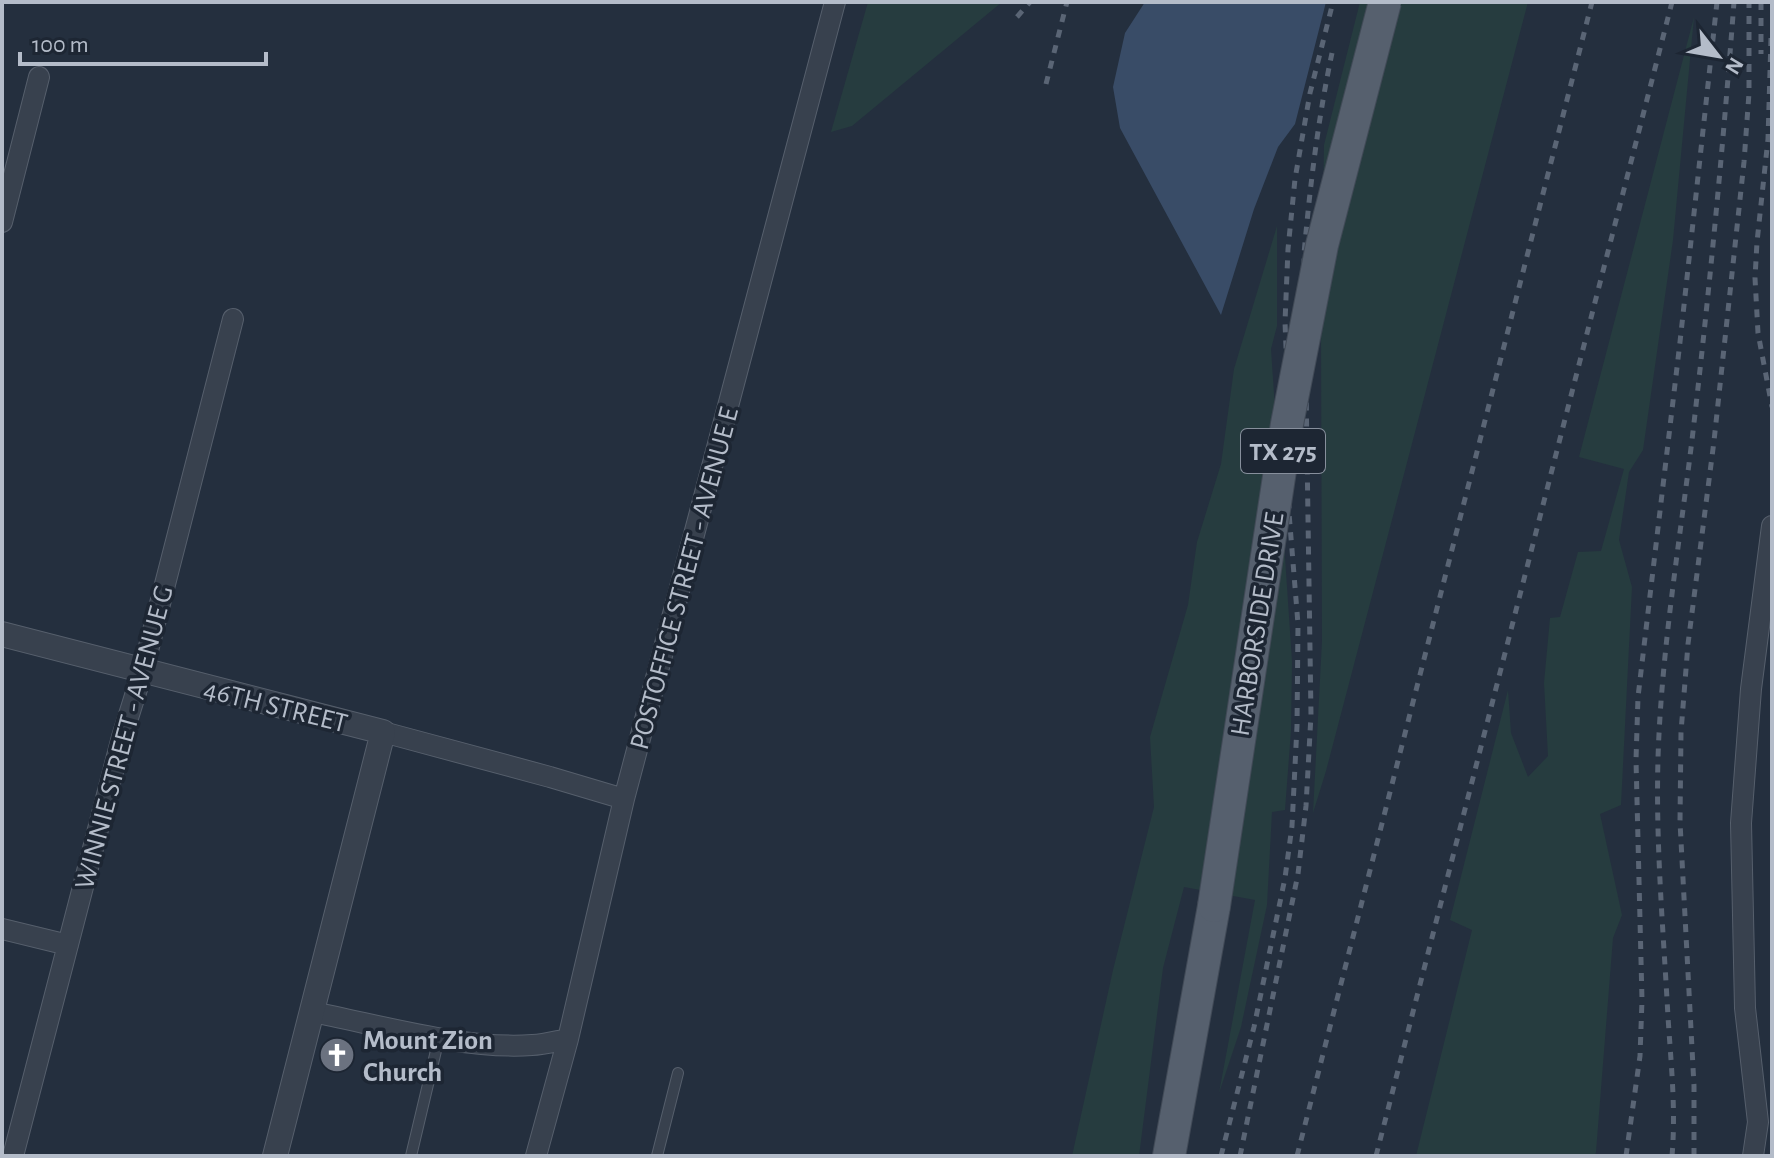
<svg xmlns="http://www.w3.org/2000/svg" width="1774" height="1158" viewBox="0 0 1774 1158" font-family="'Alegreya Sans',sans-serif">
	<style>
		.green { fill: #263c3f }
		.water { fill: #394c67 }
		.lines { fill: none; stroke-linecap: round; stroke-linejoin: round }
		.service-casing { stroke: #565f6c; stroke-width: 12 }
		.minor-casing { stroke: #565f6c; stroke-width: 22 }
		.tertiary-casing { stroke: #565f6c; stroke-width: 26 }
		.primary-casing { stroke: #414a57; stroke-width: 34 }
		.service { stroke: #38414e; stroke-width: 10 }
		.minor { stroke: #38414e; stroke-width: 20 }
		.tertiary { stroke: #38414e; stroke-width: 24 }
		.primary { stroke: #56606e; stroke-width: 32 }
		.rail { stroke: #5a6575; stroke-width: 5; stroke-dasharray: 8 8; stroke-linecap: butt }
		.primary-bridge-casing { stroke: #414a57; stroke-width: 34; stroke-linecap: butt }
		.primary-bridge { stroke: #56606e; stroke-width: 32 }
		.labels { text-anchor: middle; stroke-width: 7; stroke-linejoin: round; paint-order: stroke }
		.shield { fill: #1d2633; stroke: #878f9c; stroke-width: 2 }
		.shield-label { font-size: 26px; font-weight: bold; fill: #b4bcc9 }
		.street-label { font-size: 28px; fill: #b4bcc9; stroke: #1d2633 }
		.poi-label { font-size: 28px; font-weight: bold; fill: #b4bcc9; stroke: #1d2633; text-anchor: start }
	</style>
	<rect width="100%" height="100%" fill="#242f3e"/>
	<path class="green" d="M868 2H1002L852 126 831 132Z
		M1360 2H1528L1326 771 1313 813 1322 641 1321 331 1324 145Z
		M1694 17 1673 240 1643 450 1629 472 1619 540 1632 587 1621 805 1600 814 1622 915 1613 938 1596 1152 1595 1156H1416L1472 930 1450 920 1508 690 1511 733 1528 777 1548 756 1544 683 1550 618 1560 617 1578 552 1601 551 1624 469 1579 457Z
		M1277 226V326L1271 349 1292 661 1291 731 1285 810 1272 812 1267 905 1241 1027 1219 1093 1255 900 1184 887 1163 968 1139 1156H1072L1113 970 1154 807 1150 737 1188 605 1197 542 1221 464 1234 369Z"/>
	<path class="water" d="M1145 2H1326L1295 124 1278 147 1254 209 1221 315 1120 128 1113 87 1125 33Z"/>
	<g class="lines">
		<defs>
			<path id="service" d="M411 1156 439 1038
				M657 1156 678 1073"/>
			<path id="minor" d="M2 222 39 77
				M383 732 550 777 624 799
				M2 929 68 945
				M312 1012C380 1025 464 1050 532 1045 544 1045 557 1041 568 1039
				M13 1156 122 737 143 670 233 319
				M536 1156 568 1039 624 799 835 2
				M1753 1156 1758 1122 1745 1008 1741 823 1751 689 1772 526"/>
			<path id="tertiary" d="M2 634 383 732 275 1156"/>
			<path id="primary" d="M1169 1156 1214 906"/>
		</defs>
		<use href="#service" class="service-casing"/>
		<use href="#minor" class="minor-casing"/>
		<use href="#tertiary" class="tertiary-casing"/>
		<use href="#primary" class="primary-casing"/>
		<use href="#service" class="service"/>
		<use href="#minor" class="minor"/>
		<use href="#tertiary" class="tertiary"/>
		<use href="#primary" class="primary"/>
		<path class="rail" d="M1761 2V54
			M1017 17 1030 2
			M1771 38 1768 139 1757 242 1755 278 1758 333 1772 407
			M1046 84 1067 2
			M1221 1156 1254 1027 1285 878 1292 826 1297 726 1298 624 1289 513V423L1285 322 1288 249 1295 179 1310 93 1333 2
			M1240 1156 1298 874 1306 806 1311 715 1304 254C1310 186 1318 119 1332 53
			M1297 1156 1592 2
			M1376 1156 1672 2
			M1626 1156 1640 1056 1642 1000 1636 760 1638 697 1680 342 1717 2
			M1672 1156C1676 1110 1671 1063 1668 1017 1663 923 1654 828 1659 734 1664 636 1680 538 1692 440 1709 295 1723 148 1734 2
			M1694 1156V1086L1680 822 1681 732 1688 644 1714 441 1744 162 1749 93V2"/>
		<defs>
			<path id="primary-bridge" d="M1214 906 1287 424 1322 245 1385 2"/>
		</defs>
		<use href="#primary-bridge" class="primary-bridge-casing"/>
		<use href="#primary-bridge" class="primary-bridge"/>
	</g>
	<defs>
		<symbol id="church-disc" viewBox="-11 -11 22 22"><circle r="9.5" fill="#6b7280" stroke="#1d2633"/><path d="M-1.2-6h2.4v3.5h3.3v2.4h-3.3V6h-2.4V-.1h-3.3v-2.4h3.3Z" fill="#fff"/></symbol>
	</defs>
	<g fill-rule="evenodd">
		<use href="#church-disc" x="317" y="1035" width="40" height="40"/>
	</g>
	<g class="labels">
		<rect class="shield" x="1241" y="429" width="84" height="44" rx="6"/>
		<g class="shield-label">
			<text x="1283" y="460">TX 275</text>
		</g>
		<g class="street-label">
			<text transform="translate(683 578) rotate(-75)" y="10">POSTOFFICE STREET - AVENUE E</text>
			<text transform="translate(1256 624) rotate(-81)" y="10">HARBORSIDE DRIVE</text>
			<text transform="translate(276 705) rotate(14)" y="10">46TH STREET</text>
			<text transform="translate(123 737) rotate(-75)" y="10">WINNIE STREET - AVENUE G</text>
		</g>
		<g class="poi-label">
			<text x="363" y="1049">Mount Zion<tspan x="363" dy="32">Church</tspan></text>
		</g>
	</g>
	<rect width="1774" height="1158" fill="none" stroke="#b4bcc9" stroke-width="8"/>
	<g transform="translate(1718 56) rotate(121)" stroke="#1d2633" stroke-width="6" paint-order="stroke">
	<path d="M0-6L14 30L0 20L-14 30Z" fill="#b4bcc9"/>
	<text y="-12" font-size="22" font-weight="bold" text-anchor="middle" fill="#b4bcc9">N</text>
	</g>
	<path d="M20 52v12h246v-12" fill="none" stroke="#b4bcc9" stroke-width="4"/>
	<text x="32" y="52" font-size="24" fill="#b4bcc9" stroke="#1d2633" stroke-width="6" paint-order="stroke">100 m</text>
</svg>
